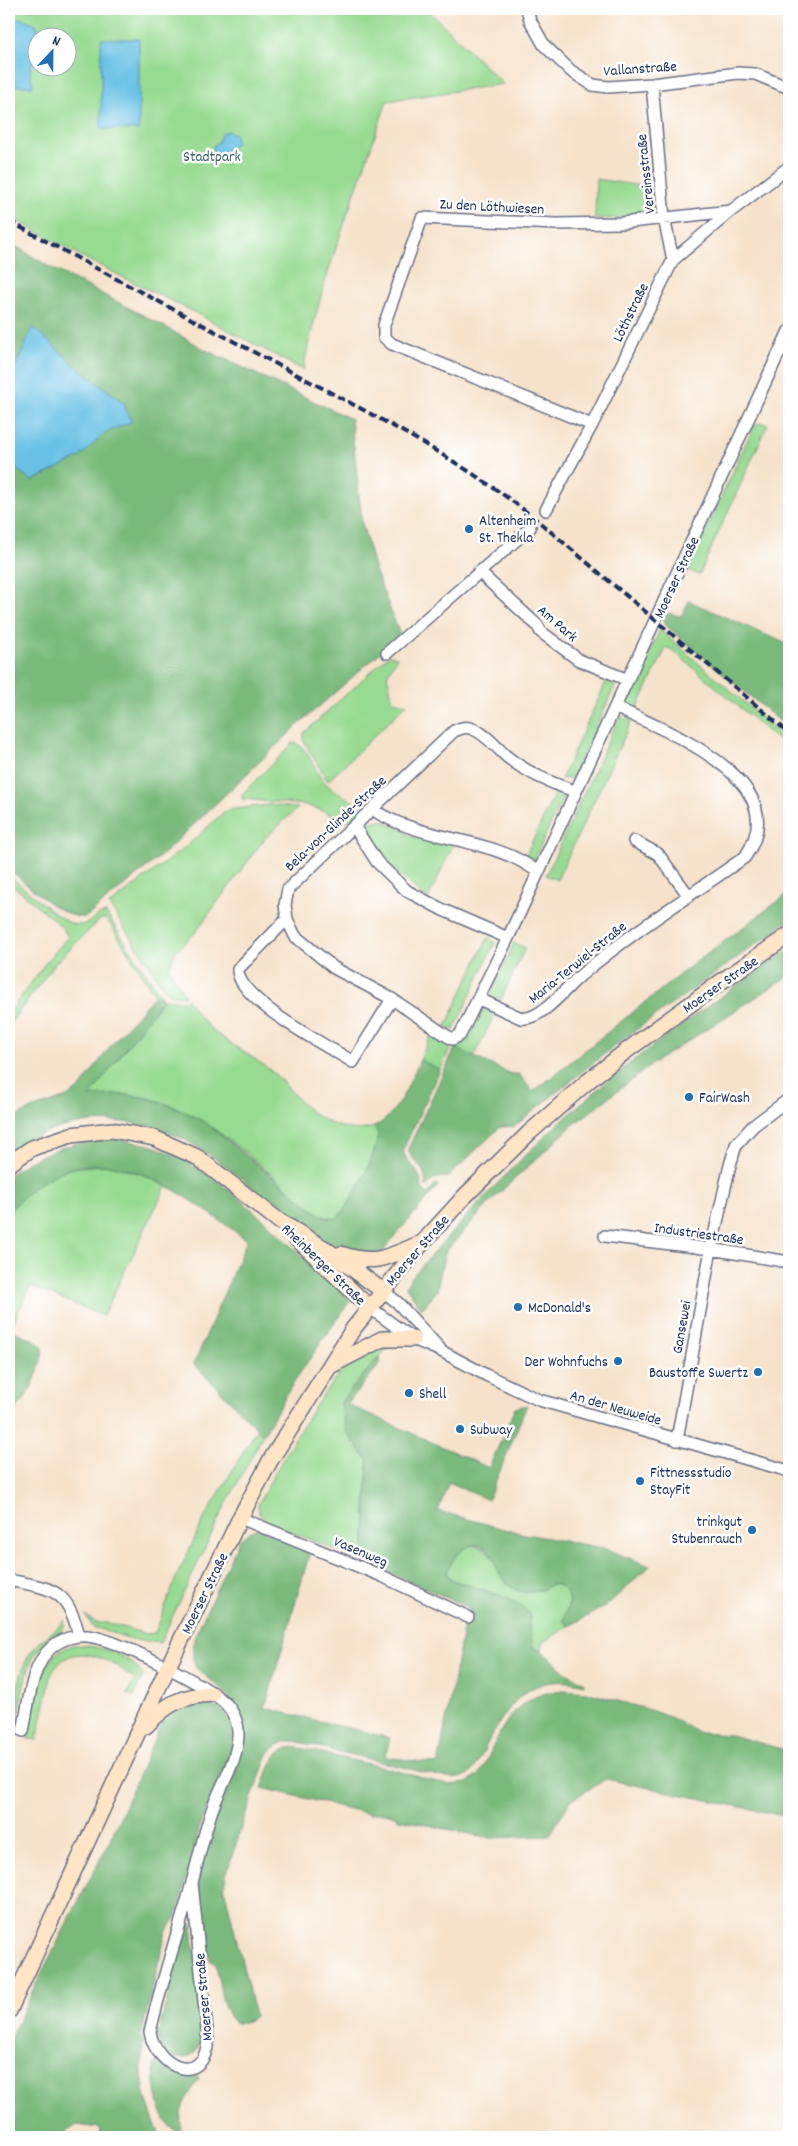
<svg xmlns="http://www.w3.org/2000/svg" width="798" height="2146" viewBox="0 0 798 2146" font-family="Dekko,sans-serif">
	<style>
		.green { fill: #97da91; stroke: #598478; fill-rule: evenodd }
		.forest { fill: #79ba7b; stroke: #4a746c }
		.water { fill: #67c1e5; stroke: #4178a2 }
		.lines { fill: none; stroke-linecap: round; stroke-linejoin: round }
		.minor-casing { stroke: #686e84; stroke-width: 14 }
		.secondary-casing { stroke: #686e84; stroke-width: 18 }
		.minor { stroke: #fff; stroke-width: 11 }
		.secondary { stroke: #ffe4c6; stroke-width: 15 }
		.rail { stroke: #1b2f5e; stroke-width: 4; stroke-dasharray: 8 4; stroke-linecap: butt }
		.poi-dot { fill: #1f6fb2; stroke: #fff; stroke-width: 2 }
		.labels { text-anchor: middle; stroke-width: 5; stroke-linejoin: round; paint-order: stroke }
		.street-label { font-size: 15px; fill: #1b2f5e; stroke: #fff }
		.park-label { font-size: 15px; fill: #40626d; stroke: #fff }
		.poi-label { font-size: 15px; fill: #1b2f5e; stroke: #fff; text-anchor: start }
	</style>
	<rect width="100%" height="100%" fill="#fff"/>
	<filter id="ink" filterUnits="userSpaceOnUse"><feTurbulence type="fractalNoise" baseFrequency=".02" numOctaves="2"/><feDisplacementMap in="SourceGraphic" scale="10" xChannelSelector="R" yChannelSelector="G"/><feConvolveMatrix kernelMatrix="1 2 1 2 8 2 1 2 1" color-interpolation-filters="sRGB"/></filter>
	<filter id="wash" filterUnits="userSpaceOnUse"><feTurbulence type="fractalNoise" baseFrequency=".0096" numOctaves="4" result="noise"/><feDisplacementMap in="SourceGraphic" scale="20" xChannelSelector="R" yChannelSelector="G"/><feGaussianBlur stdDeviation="1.12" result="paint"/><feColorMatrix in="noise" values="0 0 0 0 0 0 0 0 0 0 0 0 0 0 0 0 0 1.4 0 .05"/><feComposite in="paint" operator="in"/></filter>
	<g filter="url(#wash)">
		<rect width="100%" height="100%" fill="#f6e2ca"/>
		<path class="green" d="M9 9H427L503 84 387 101C357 190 321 278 303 370L194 312 92 262 9 216ZM38 38H68V68H38Z
			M596 179 655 188 658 213 630 217 595 219Z
			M760 423 768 424 699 575 688 570 754 426Z
			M660 630 789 741V749L671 649 666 648 636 711 626 703Z
			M389 655 397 657 387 675 393 701 407 704 328 781 303 740 304 733Z
			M608 678 613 682 615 686 572 778 561 779Z
			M619 717 632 720 557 880 546 875Z
			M293 743C307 744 313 768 321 778 332 792 348 797 362 807 361 813 352 821 346 821L321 810 305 805 242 799V794Z
			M557 789 564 795 534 860 524 859Z
			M268 805 298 808 265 838 194 934 175 952 169 968 185 996 168 994 109 905 187 846 226 810Z
			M380 820 403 829 408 835 439 845 446 842 454 843 428 899 420 895C418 889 392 868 386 867L364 832 369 822Z
			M9 875C22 886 63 925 78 925 91 925 95 914 106 913L163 999 184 1001 187 999C210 1038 238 1045 270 1070 281 1079 290 1090 299 1101 318 1120 348 1136 374 1127L378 1133C378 1152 351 1208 335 1219 315 1216 300 1199 285 1186 227 1138 171 1081 88 1098L163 999 155 995 110 924 105 919H101L57 961 9 1025V1013L44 965 68 937 61 926 9 882Z
			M488 937 495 943 454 1030 445 1028Z
			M514 943 525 948 500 1002 490 996Z
			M484 1008 496 1011 474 1057 455 1048 469 1039Z
			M431 1035 439 1040 440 1037 452 1045 440 1070 420 1060Z
			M112 1165 141 1174 166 1186 103 1316 30 1286 10 1330 9 1329V1212C43 1172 61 1166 112 1165Z
			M385 1344 389 1347 376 1360 341 1402 354 1445 368 1460 364 1561 264 1521 259 1513 258 1504C280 1465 326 1375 363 1353 370 1349 378 1347 385 1344Z
			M257 1429 263 1435 221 1514 160 1643 135 1640 93 1627 85 1615 96 1623H108L146 1634 155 1633 176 1578 205 1517Z
			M469 1545C490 1544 495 1564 504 1580L560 1585 566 1590 570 1601 563 1621 569 1626 542 1643V1651L533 1647 529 1627 530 1614 502 1596 452 1580 447 1574C448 1563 459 1552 469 1545Z
			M64 1620C67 1636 42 1642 34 1656 22 1677 20 1713 16 1736H11C15 1712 17 1671 31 1652 40 1639 55 1633 64 1620Z
			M73 1645C97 1645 130 1653 143 1676L134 1696 127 1694 135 1679C107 1657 66 1636 49 1680L50 1681 37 1740 28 1739C34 1712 36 1670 59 1651 63 1648 69 1647 73 1645Z"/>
		<path class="forest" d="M9 242 48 266 158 323 206 350 351 419 362 523 374 567 400 635 297 726 163 854 86 917C62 920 27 884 9 869V463L33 481 80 457 104 433 131 422 124 403 80 370 13 372 14 398 9 433Z
			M689 601 789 645V729L663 623 667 613 681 616Z
			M789 893V921L623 1039 515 1126 500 1127 448 1177 435 1178 426 1187C426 1163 411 1163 408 1149L455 1048 511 1074H519L533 1092 683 972Z
			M789 950V976L654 1063 573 1125 493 1199 446 1251 441 1269 437 1291 422 1309 406 1287 410 1279C472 1209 536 1139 608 1081 666 1033 728 992 789 950Z
			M155 995 163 999 89 1097C133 1089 168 1101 206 1123L316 1212 326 1218 335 1219C351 1208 378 1152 378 1133L374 1127C398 1115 409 1083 420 1060L440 1070 403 1150C407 1166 421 1167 422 1189L428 1194 436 1184 438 1186 388 1244 383 1252C372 1253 355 1256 345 1253 326 1247 292 1218 275 1205 249 1185 224 1163 196 1146 139 1111 63 1113 9 1153V1121L31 1109 67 1097 80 1088 112 1044Z
			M116 1139C131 1142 147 1143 161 1149 217 1171 262 1219 306 1259 320 1273 339 1285 350 1301L295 1380 263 1435 194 1364 247 1240C169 1184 90 1118 9 1212V1175C41 1151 76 1140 116 1139Z
			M9 1329 34 1340 43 1347C43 1365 27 1406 9 1413Z
			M380 1357V1364L347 1404 489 1468 515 1408 527 1405 488 1500 449 1482 438 1511 519 1533 603 1548 650 1566 606 1606 569 1626 563 1621 570 1601C566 1590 564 1585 552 1584 536 1595 518 1597 504 1580 497 1572 495 1558 487 1550 472 1533 449 1560 447 1574L452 1580 502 1596 519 1604 530 1614 529 1627 533 1647 542 1651 566 1673 584 1682V1685C530 1671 510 1702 487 1744 482 1753 479 1764 472 1771 465 1778 456 1779 447 1778L295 1741C283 1741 276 1745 268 1754L243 1822 226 1875 224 1887 255 2016C223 2045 220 1982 216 1965L210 1960 198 1901V1878L212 1826 238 1762 244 1737 241 1718 234 1704 224 1691 196 1668 193 1659V1648L194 1638 239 1540 250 1531 259 1528 310 1552 265 1708 390 1738 385 1757 438 1764 465 1619 470 1608 364 1561 368 1460 347 1433 342 1413 341 1402 376 1360Z
			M564 1690 586 1692 650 1710 672 1718 700 1733 731 1735 789 1751V1817L606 1779 571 1800 549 1836 489 1838 399 1819C390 1813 381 1811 371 1814L262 1788C269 1770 273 1748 295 1747L382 1767 449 1785 467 1783 478 1775 484 1767C502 1726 514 1694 564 1690Z
			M202 1700 222 1710 230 1720 233 1731 232 1748 201 1822 176 1918 166 1932 141 2036C145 2048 141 2059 142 2071 143 2095 151 2116 161 2137H99L100 2128 77 2125 58 2137H9V2041L36 1984 109 1842 165 1715 172 1708Z
			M190 1923 192 1924 202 2036C198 2069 157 2064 158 2033L187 1924Z
			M159 2062C170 2073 181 2077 196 2075L199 2079C187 2098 179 2105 181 2129L178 2132C158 2124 154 2083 154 2064Z"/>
		<path class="water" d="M20 18 36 24 41 37 38 38 37 49 33 58 30 71 33 86H9V21Z
			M101 39H139V130L101 129Z
			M228 131 235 134 236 143 232 148 227 149 222 157 215 155 213 151V146L218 143 222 133Z
			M33 327 80 370 124 403 131 422 104 433 80 457 32 481 9 463V433L14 398 13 372Z"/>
	</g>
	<g filter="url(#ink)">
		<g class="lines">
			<defs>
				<path id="minor" d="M527 9 530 20 544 45 571 71 593 85 608 87 652 84 738 73 755 74 789 88
					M652 84 664 218 673 260
					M592 425 392 344 384 337V325L422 218 556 224 621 223 731 211
					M546 510 592 425 673 260 731 211 789 167
					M479 572 537 625 541 632 579 660 628 680
					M387 653 530 528
					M575 791C550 783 527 773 506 756 496 747 486 734 473 729 466 726 461 728 454 731L288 889 285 905 287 919 295 936 334 968 392 999 447 1036 453 1039 460 1035 508 938 789 331
					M372 809C422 843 490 835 538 872
					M354 826 377 862 407 891 443 910 508 938
					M634 841 658 854 689 896
					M287 919 238 969C236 1000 328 1046 353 1062L392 999
					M479 999 521 1018C542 1021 566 987 581 975 632 932 690 896 745 857 798 780 667 732 615 707
					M605 1236 711 1249 789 1262
					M383 1291 397 1302 440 1349
					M369 1307 413 1339 441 1351 486 1375 539 1400 789 1471
					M677 1440 711 1249 730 1165 736 1145 753 1126 789 1099
					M240 1518 382 1576 468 1617
					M9 1580C52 1589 68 1588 79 1636
					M23 1731C29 1704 30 1666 52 1647 61 1639 75 1635 87 1636 114 1638 206 1684 226 1704 232 1710 238 1722 238 1731 239 1760 221 1784 212 1810 202 1839 196 1870 187 1901 174 1944 160 1988 150 2032 156 2068 204 2088 208 2040L192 1883"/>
				<path id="secondary" d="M9 1164 32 1148 71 1135 112 1130 154 1138 197 1157 279 1221 327 1250 383 1291
					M296 1238 369 1307
					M341 1254C375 1266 388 1257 419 1244
					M332 1365 382 1339H413
					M146 1726C167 1703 182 1696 212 1694
					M9 2011 167 1669 240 1518 270 1461 353 1329 423 1242 465 1196 529 1133 587 1082 626 1051 722 981 789 935"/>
			</defs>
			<use href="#minor" class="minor-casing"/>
			<use href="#secondary" class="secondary-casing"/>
			<use href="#minor" class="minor"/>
			<use href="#secondary" class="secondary"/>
			<path class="rail" d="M9 221C101 271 193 320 286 369 373 415 461 459 538 521L789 733"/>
		</g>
	</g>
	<g class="poi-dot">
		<circle cx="469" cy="529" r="5"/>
		<circle cx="689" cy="1097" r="5"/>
		<circle cx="518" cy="1307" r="5"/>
		<circle cx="618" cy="1361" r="5"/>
		<circle cx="758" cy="1372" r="5"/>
		<circle cx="409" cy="1393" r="5"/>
		<circle cx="460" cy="1429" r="5"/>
		<circle cx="640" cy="1481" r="5"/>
		<circle cx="752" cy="1530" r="5"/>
	</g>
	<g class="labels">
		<g class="street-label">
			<text transform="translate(640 68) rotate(-4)" y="5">Vallanstraße</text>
			<text transform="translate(645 174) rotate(-96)" y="5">Vereinsstraße</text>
			<text transform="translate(492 206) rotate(3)" y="5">Zu den Löthwiesen</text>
			<text transform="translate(630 312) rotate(-64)" y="5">Löthstraße</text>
			<text transform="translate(676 577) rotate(-65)" y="5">Moerser Straße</text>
			<text transform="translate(558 623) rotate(41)" y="5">Am Park</text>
			<text transform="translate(335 823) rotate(-43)" y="5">Bela-von-Glinde-Straße</text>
			<text transform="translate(577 962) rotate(-39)" y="5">Maria-Terwiel-Straße</text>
			<text transform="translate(720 984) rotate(-35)" y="5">Moerser Straße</text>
			<text transform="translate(699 1233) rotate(8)" y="5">Industriestraße</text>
			<text transform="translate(417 1250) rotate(-49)" y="5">Moerser Straße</text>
			<text transform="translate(324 1264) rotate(44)" y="5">Rheinberger Straße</text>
			<text transform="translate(681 1327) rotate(-80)" y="5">Gansewei</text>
			<text transform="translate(616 1407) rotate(16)" y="5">An der Neuweide</text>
			<text transform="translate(361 1551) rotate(23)" y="5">Vasenweg</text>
			<text transform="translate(204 1593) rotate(-64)" y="5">Moerser Straße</text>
			<text transform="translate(203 1997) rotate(-95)" y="5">Moerser Straße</text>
		</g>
		<g class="park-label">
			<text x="212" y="161">Stadtpark</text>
		</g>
		<g class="poi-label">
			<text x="479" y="525">Altenheim<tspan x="479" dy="17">St. Thekla</tspan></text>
			<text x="699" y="1102">FairWash</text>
			<text x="528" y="1312">McDonald's</text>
			<text x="608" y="1366" text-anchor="end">Der Wohnfuchs</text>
			<text x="748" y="1377" text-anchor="end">Baustoffe Swertz</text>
			<text x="419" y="1398">Shell</text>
			<text x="470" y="1434">Subway</text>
			<text x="650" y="1477">Fittnessstudio<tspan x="650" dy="17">StayFit</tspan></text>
			<text x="742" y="1526" text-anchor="end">trinkgut<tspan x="742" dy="17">Stubenrauch</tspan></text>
		</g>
	</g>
	<rect width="798" height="2146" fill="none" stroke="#fff" stroke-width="30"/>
	<g transform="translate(52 52) rotate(22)"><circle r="24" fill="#ffffff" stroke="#a4acbf"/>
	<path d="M0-4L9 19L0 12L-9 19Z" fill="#1f6fb2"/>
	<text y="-8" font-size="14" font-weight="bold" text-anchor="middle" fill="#1b2f5e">N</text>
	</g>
</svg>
